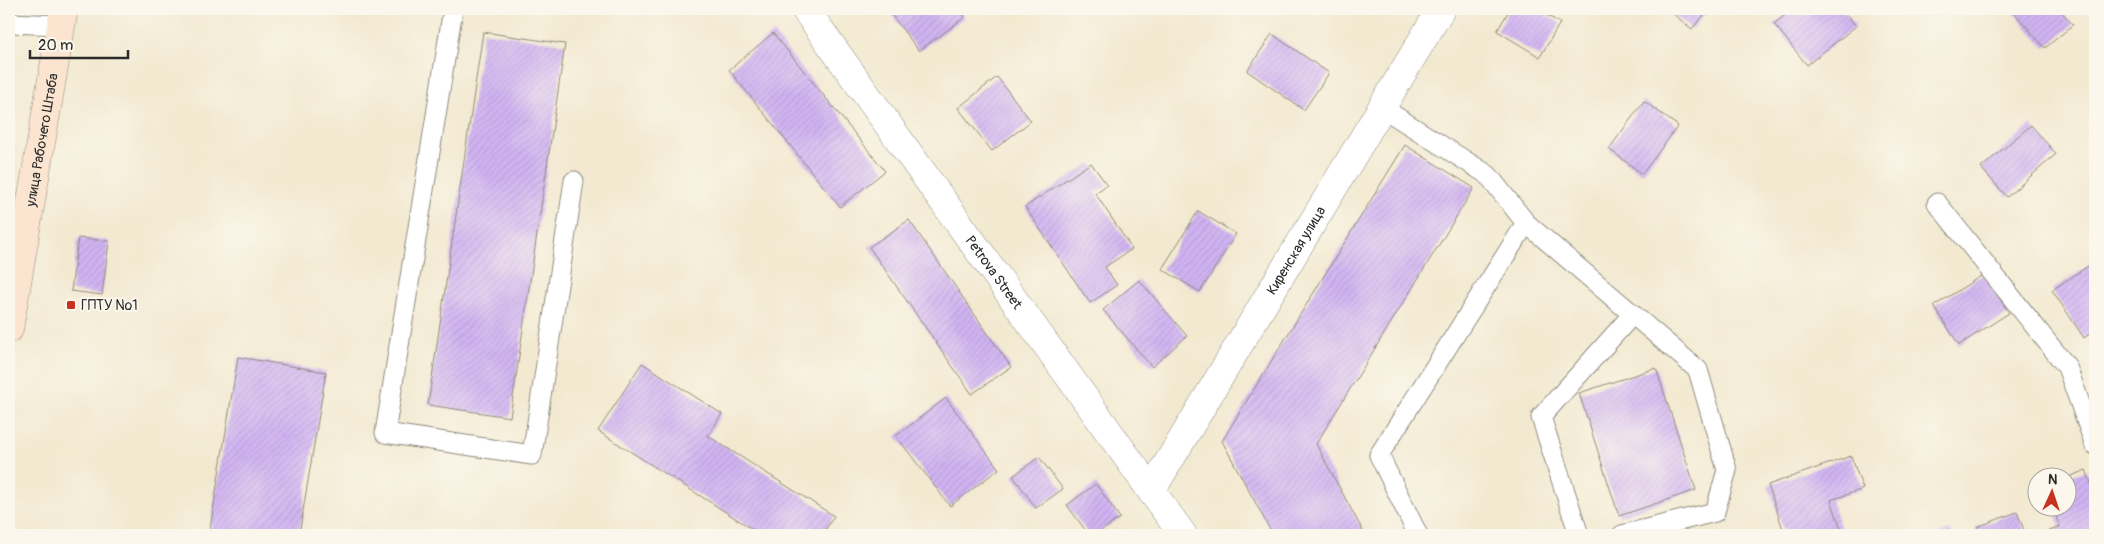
<svg xmlns="http://www.w3.org/2000/svg" width="2104" height="544" viewBox="0 0 2104 544" font-family="Pangolin,sans-serif">
	<style>
		.building { fill: url(#building-hatch) }
		.lines { fill: none; stroke-linecap: round; stroke-linejoin: round }
		.service-casing { stroke: #8e8a7e; stroke-width: 21 }
		.minor-casing { stroke: #8e8a7e; stroke-width: 29 }
		.tertiary-casing { stroke: #8e8a7e; stroke-width: 29 }
		.secondary-casing { stroke: #8e8a7e; stroke-width: 29 }
		.service { stroke: #fff; stroke-width: 19 }
		.minor { stroke: #fff; stroke-width: 28 }
		.tertiary { stroke: #fff; stroke-width: 28 }
		.secondary { stroke: #fce5d0; stroke-width: 28 }
		.poi-dot { fill: #c8321e; stroke: #fbf7ec; stroke-width: 2 }
		.labels { text-anchor: middle; stroke-width: 4; stroke-linejoin: round; paint-order: stroke }
		.street-label { font-size: 14px; fill: #2b2b2b; stroke: #fbf7ec }
		.poi-label { font-size: 14px; fill: #2b2b2b; stroke: #fbf7ec; text-anchor: start }
	</style>
	<defs>
		<pattern id="building-hatch" width="6" height="6" patternUnits="userSpaceOnUse" patternTransform="scale(1.25)"><rect width="6" height="6" fill="#d1b4f3"/><path d="M-1 1l2-2M0 6l6-6M5 7l2-2" fill="none" stroke="#b49bd0"/></pattern>
	</defs>
	<rect width="100%" height="100%" fill="#fbf7ec"/>
	<filter id="ink" filterUnits="userSpaceOnUse"><feTurbulence type="fractalNoise" baseFrequency=".02" numOctaves="2"/><feDisplacementMap in="SourceGraphic" scale="10" xChannelSelector="R" yChannelSelector="G"/><feConvolveMatrix kernelMatrix="1 2 1 2 8 2 1 2 1" color-interpolation-filters="sRGB"/></filter>
	<filter id="wash" filterUnits="userSpaceOnUse"><feTurbulence type="fractalNoise" baseFrequency=".0096" numOctaves="4" result="noise"/><feDisplacementMap in="SourceGraphic" scale="20" xChannelSelector="R" yChannelSelector="G"/><feGaussianBlur stdDeviation="1.12" result="paint"/><feColorMatrix in="noise" values="0 0 0 0 0 0 0 0 0 0 0 0 0 0 0 0 0 1.4 0 .05"/><feComposite in="paint" operator="in"/></filter>
	<g filter="url(#wash)">
		<rect width="100%" height="100%" fill="#f2e9d0"/>
		<g id="blocks">
			<path class="building" d="M887 9H959L965 17 919 51Z
				M1510 9H1536L1560 23 1540 57 1497 31Z
				M1667 9H1709L1692 29Z
				M1793 9H1842L1856 26 1807 65 1774 24Z
				M2011 9H2059L2073 25 2045 48Z
				M483 32 565 44 510 417 428 405Z
				M773 33 885 171 840 207 729 70Z
				M1272 34 1329 73 1304 110 1247 71Z
				M997 77 1031 121 992 151 958 108Z
				M1644 101 1678 126 1642 174 1609 149Z
				M2031 125 2056 154 2007 197 1981 168Z
				M1405 145 1474 188 1316 444 1365 535H1273L1222 441Z
				M1091 163 1107 185 1095 193 1132 249 1105 267 1117 285 1090 303 1025 207Z
				M1198 211 1236 234 1200 292 1162 269Z
				M909 220 1011 367 972 394 869 247Z
				M78 238 109 241 102 295 71 291Z
				M2088 266 2095 277V330L2084 338 2052 290Z
				M1984 274 2009 313 1959 345 1934 306Z
				M1139 280 1187 336 1152 367 1103 310Z
				M238 357 326 372 299 535H209Z
				M642 363 722 414 708 436 834 516 822 535H762L598 431Z
				M1656 368 1696 490 1619 516 1579 393Z
				M946 398 999 469 950 506 896 436Z
				M1851 456 1863 489 1831 500 1843 535H1785L1768 485Z
				M1039 457 1063 489 1036 508 1013 476Z
				M2086 470 2095 494V535H2039L2060 527 2052 506H2066V478Z
				M1096 484 1120 518 1095 535H1089L1067 505Z
				M2017 512 2026 535H1980L1977 527Z
				M1950 530 1951 535H1936Z"/>
		</g>
	</g>
	<g filter="url(#ink)">
		<use href="#blocks" fill-opacity="0" stroke="#8e8a7e" stroke-width="1"/>
		<g class="lines">
			<defs>
				<path id="service" d="M453 9 385 433 532 455 574 181
					M9 23 61 25
					M1381 107 1488 175 1526 223 1379 455 1418 535
					M1937 203 2067 367 2095 445
					M1526 223 1698 370 1727 470 1715 512 1622 535
					M1579 535 1541 417 1632 315"/>
				<g id="minor">
					<path id="s1" d="M1151 491 1441 9"/>
				</g>
				<g id="tertiary">
					<path id="s2" d="M805 9 1183 535"/>
				</g>
				<g id="secondary">
					<path id="s3" d="M9 329 64 9"/>
				</g>
			</defs>
			<use href="#service" class="service-casing"/>
			<use href="#minor" class="minor-casing"/>
			<use href="#tertiary" class="tertiary-casing"/>
			<use href="#secondary" class="secondary-casing"/>
			<use href="#service" class="service"/>
			<use href="#minor" class="minor"/>
			<use href="#tertiary" class="tertiary"/>
			<use href="#secondary" class="secondary"/>
		</g>
	</g>
	<rect class="poi-dot" x="66" y="300" width="10" height="10" rx="2.5"/>
	<g class="labels">
		<g class="street-label">
			<text dy="5" stroke="none"><textPath href="#s3" startOffset="192">улица Рабочего Штаба</textPath></text>
			<text dy="5" stroke="none"><textPath href="#s1" startOffset="281">Киренская улица</textPath></text>
			<text dy="5" stroke="none"><textPath href="#s2" startOffset="324">Petrova Street</textPath></text>
		</g>
		<g class="poi-label">
			<text x="81" y="310">ГПТУ №1</text>
		</g>
	</g>
	<rect width="2104" height="544" fill="none" stroke="#fbf7ec" stroke-width="30"/>
	<g transform="translate(2052 492) rotate(3)"><circle r="24" fill="#fbf7ec" stroke="#a8a59f"/>
	<path d="M0-4L9 19L0 12L-9 19Z" fill="#c8321e"/>
	<text y="-8" font-size="14" font-weight="bold" text-anchor="middle" fill="#2b2b2b">N</text>
	</g>
	<path d="M30 50v8h98v-8" fill="none" stroke="#2b2b2b" stroke-width="2.5"/>
	<text x="38" y="50" font-size="15" fill="#2b2b2b" stroke="#fbf7ec" stroke-width="4" paint-order="stroke">20 m</text>
</svg>
